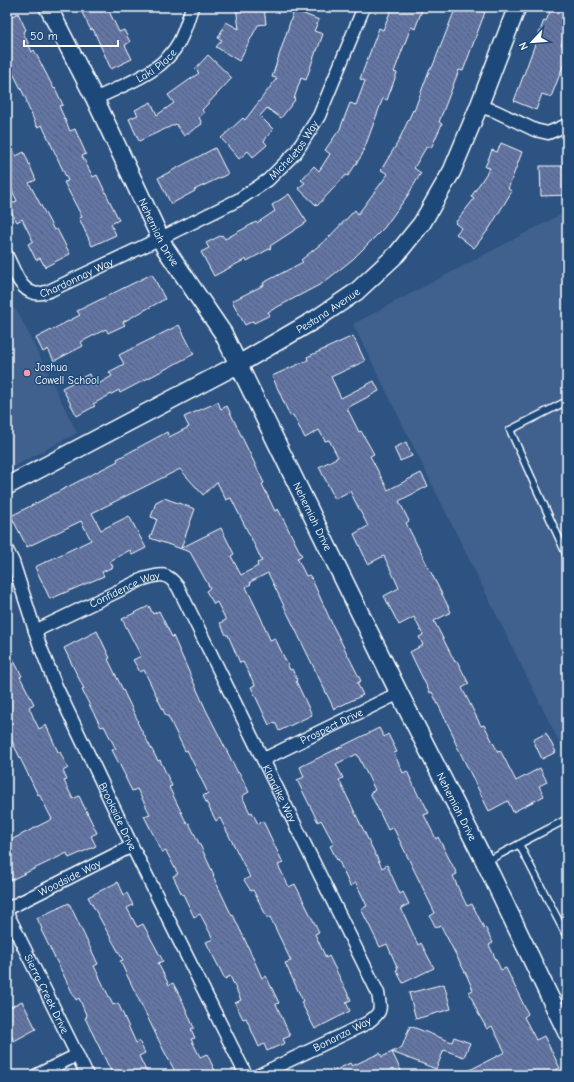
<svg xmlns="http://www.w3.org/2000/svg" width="574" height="1082" viewBox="0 0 574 1082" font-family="'Comic Neue',sans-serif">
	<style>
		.built { fill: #40608e }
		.building { fill: url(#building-back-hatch); stroke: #fff }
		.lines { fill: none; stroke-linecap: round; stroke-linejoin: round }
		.lane-casing { stroke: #fff; stroke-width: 9 }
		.street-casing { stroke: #fff; stroke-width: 15 }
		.secondary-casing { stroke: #fff; stroke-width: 20 }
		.lane { stroke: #1f4a7a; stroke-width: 6 }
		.street { stroke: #1f4a7a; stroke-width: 12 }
		.secondary { stroke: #1f4a7a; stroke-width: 17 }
		.poi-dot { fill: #ff9aa2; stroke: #1f4a7a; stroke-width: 1.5 }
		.labels { text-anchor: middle; stroke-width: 3; stroke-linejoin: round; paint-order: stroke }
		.street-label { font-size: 11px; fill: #fff; stroke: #1f4a7a }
		.poi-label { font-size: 11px; fill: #fff; stroke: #1f4a7a; text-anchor: start }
	</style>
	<defs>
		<pattern id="building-back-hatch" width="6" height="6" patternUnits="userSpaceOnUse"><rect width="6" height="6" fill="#6275a4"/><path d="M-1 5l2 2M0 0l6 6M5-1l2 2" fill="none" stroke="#576078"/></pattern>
	</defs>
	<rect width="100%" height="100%" fill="#2c5382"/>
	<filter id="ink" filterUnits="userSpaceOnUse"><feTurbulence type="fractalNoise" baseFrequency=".025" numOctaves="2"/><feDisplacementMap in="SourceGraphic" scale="8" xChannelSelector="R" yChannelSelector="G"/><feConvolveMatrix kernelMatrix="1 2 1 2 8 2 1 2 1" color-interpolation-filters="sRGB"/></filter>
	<g filter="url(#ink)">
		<path class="built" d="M567 211V758L353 324Z
			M7 300 10 305 18 312 77 433 7 470Z"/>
		<path class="building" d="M79 7H107L119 32 124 30 130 42 125 45 132 59 111 69 93 29 91 30Z
			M236 7H264L266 24 258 25 239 61 216 47 222 40 218 38 226 22 239 29Z
			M392 7H423L415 29 411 27 394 72 397 73 387 100 383 98 362 155 348 176 346 175 317 206 298 188 305 183 301 180 314 166 319 171 330 154 325 150 340 129 350 103 356 105 365 81 360 79 379 28 383 30Z
			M456 7H471L485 12 463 71 459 70 439 122 442 124 431 148 427 146 414 168 421 173 408 195 384 228 353 259 323 283 268 312 270 315 254 323 253 321 245 325 232 301 264 285 263 283 303 262 301 260 327 239 355 210 358 214 388 174 381 170 398 142 413 110 414 111 430 68H432Z
			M552 7H567V30L561 45 567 47V56L551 97 542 94 536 110 514 101 544 20 546 21Z
			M294 10 319 20 314 31 323 34 317 51H316L306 80 301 78 294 99 295 100 281 118 267 108 260 116 273 129 264 141 267 145 253 157 248 151 239 159 221 138 243 118 245 120 277 78 272 77Z
			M18 13 26 30 23 32 32 52 34 50 54 89 55 88 63 105 59 106 70 131 75 129 86 154 82 156 93 177 97 175 119 220 111 224 116 235 92 246 79 218 82 217 64 182 68 181 42 125 37 127 26 102 27 101 7 61V19Z
			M208 55 232 78 202 110 204 113 199 117 202 124 184 136 176 124 139 141 129 119 138 115 135 110 151 102 157 115 174 103 168 95 199 73 195 69Z
			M7 136 16 156 24 152 36 180 29 183 54 230 57 229 70 254 45 267 40 258 36 260 28 244 33 241 22 219 17 222 8 206 17 201 7 179Z
			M501 143 522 152 508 189 512 191 489 229 474 248 456 234 461 228 455 223 474 199 471 197 490 168 485 167 492 150 497 152Z
			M215 148 228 174 194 190 195 191 171 204 158 178Z
			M540 166H567V195L541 196Z
			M289 194 307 222 270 246 271 248 247 261 246 259 214 276 201 252 209 248 206 243 222 235 225 239 256 222 257 223 275 211 272 205Z
			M152 274 165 299 123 322 125 325 108 333 106 329 81 342 83 346 54 361 48 349 43 352 36 338 80 315 77 311Z
			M179 325 194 354 120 393 119 390 93 404 95 406 77 416 62 388 89 374 95 386 112 376 109 372 124 364 119 355Z
			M353 336 365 361 331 377 341 398 374 381 379 391 347 408 359 432 361 431 374 454 370 456 388 490 421 473 428 486 399 501 409 521 406 523 451 612 434 621 455 662 457 661 469 684 462 688 481 726 484 725 498 752 500 750 516 781 540 768 547 782 539 786 544 796 513 812 508 801 489 811 454 740 455 739 432 692 430 693 410 652 423 645 419 637 423 635 414 617 399 625 384 596 399 588 394 577 384 556 368 564 354 534 368 526 359 509 350 491 335 499 319 467 338 457 329 440 325 441 319 430 305 438 293 415 290 416 272 376 308 360 307 357Z
			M218 402 221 409 227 406 264 483 262 484 275 511 278 509 302 556 297 558 306 576 310 575 333 626 361 681 357 683 363 695 334 709 268 573 250 582 251 584 246 587 261 618 270 640 275 638 290 670 292 669 297 680 296 681 312 715 279 731 275 722 269 725 251 687 255 685 243 662 240 663 228 635H226L220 623 226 620 217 602 214 604 206 591 210 588 190 552 150 538 157 519 151 517 156 502 164 498 195 509 181 548 221 528 234 554 231 556 241 575 258 566 257 563 262 561 255 546 231 498 226 500 217 482 203 495 180 469 92 513 101 530 129 516 146 548 132 555 130 550 110 561 113 567 102 572 104 576 50 599 35 567 91 540 81 521 27 547 11 516 118 461 117 459 167 432 169 437 189 427 184 417Z
			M406 442 412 456 400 461 394 448Z
			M149 606 153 614 159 611 172 637 173 636 206 710 238 773 239 772 249 792 242 796 250 813 252 812 258 824 263 821 283 863 278 865 289 887 295 884 319 932 315 934 326 958 329 956 351 1000 346 1002 350 1011 315 1029 301 1002 303 1001 285 963 291 961 270 917 268 919 253 890 251 891 244 880 250 877 220 818 216 821 203 796 208 793 187 750 185 751 168 716H166L144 670 140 672 133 660 141 656 122 619Z
			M97 631 110 658 108 659 138 721 137 722 158 761 160 760 172 786 169 787 187 824 189 823 201 847 214 875 213 876 232 916 233 915 245 940 262 978 266 976 279 1003 276 1004 290 1036 283 1039 285 1043 267 1051 264 1044 259 1047 246 1018 243 1019 235 1003 241 1000 230 976 225 979 206 942 213 939 207 927 200 914 194 917 183 894 182 895 173 876 178 874 166 851 162 852 144 816 150 814 137 789 132 791 125 777H126L112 750 116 749 104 726 101 727 92 710 82 690 84 689 64 648Z
			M7 648 22 676 20 677 34 704 29 707 34 719 39 729 46 725 58 752H60L68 768 63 771 67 780 64 781 73 799 79 796 97 833 91 836 96 846 69 858 67 853 7 882V842L52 819 39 794 38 795 7 731Z
			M379 728 384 737 388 734 397 752 394 753 403 773 407 771 419 797H421L429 813 424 815 436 839 438 837 457 874 453 876 458 888 467 906 472 904 484 928 485 927 493 943 489 945 501 970 506 968 528 1014 524 1017 536 1040 544 1036 560 1068 547 1075H460L505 1052 492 1026 487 1029 478 1013 469 992 473 990 467 976 441 926 436 928 430 916 435 913 393 827 388 830 376 805 370 793 375 790 357 754 336 764 343 778 339 780 382 868 387 865 400 894 403 892 409 904 401 908 418 945 421 943 434 968 403 983 396 970 398 969 387 944 380 947 361 909 367 906 356 883 350 886 338 859 337 860 330 846 334 844 321 820 318 822 297 780 304 777 300 767Z
			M546 733 556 752 542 759 533 740Z
			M118 882 124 895 127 893 133 905 127 908 137 927 143 924 163 961 158 963 169 985 173 983 182 1000 194 1028 191 1029 195 1038 191 1039 200 1057 207 1054 217 1075H177L164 1051 120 961 123 960 88 897Z
			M69 903 98 964 94 966 113 1005 118 1003 136 1043 139 1041 145 1053 139 1056 148 1075H113L85 1018 87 1017 79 998 76 1000 41 930 42 929 37 918Z
			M444 984 451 1009 416 1019 409 993Z
			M22 1001 36 1029 14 1041 7 1028V1009Z
			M410 1026 452 1042 454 1037 470 1043 464 1057 444 1050 436 1069 392 1052 403 1075H326L350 1063 352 1066 380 1053 382 1057 402 1047Z"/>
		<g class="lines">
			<defs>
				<path id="lane" d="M567 401 510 430 567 556
					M519 844 567 937
					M487 861 567 819"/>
				<g id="street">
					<path id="s1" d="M95 99C124 84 163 73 179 42 185 31 188 19 192 7"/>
					<path d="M479 106 495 111 535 130 548 133 567 125"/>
					<path id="s2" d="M7 256C14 269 19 289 34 293 39 295 45 292 49 291L161 238 238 200 268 180 296 152 319 116 364 7"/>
					<path id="s3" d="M7 550 13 562 39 643 55 684 132 846 246 1075"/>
					<path id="s4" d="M35 631 143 579C161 574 166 571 178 587L378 993C381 1011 382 1012 367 1023L259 1075"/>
					<path id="s5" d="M264 759 399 693"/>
					<path id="s6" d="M7 909 132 846"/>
					<path id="s7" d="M7 913 87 1075"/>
					<path d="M37 1075 77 1055"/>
				</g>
				<g id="secondary">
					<path id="s8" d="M48 7 95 99 165 248 223 333 399 693 485 862 567 1033"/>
					<path id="s9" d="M7 486 239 364 316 319 356 292 397 254 422 223 452 171 479 106 517 7"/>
				</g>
			</defs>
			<use href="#lane" class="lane-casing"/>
			<use href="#street" class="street-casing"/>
			<use href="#secondary" class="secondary-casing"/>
			<use href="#lane" class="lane"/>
			<use href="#street" class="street"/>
			<use href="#secondary" class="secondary"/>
		</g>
	</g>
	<circle class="poi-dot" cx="27" cy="373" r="4"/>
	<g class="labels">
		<g class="street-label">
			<text dy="4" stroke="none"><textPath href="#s1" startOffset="70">Laki Place</textPath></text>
			<text dy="4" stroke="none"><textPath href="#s2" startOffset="348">Micheletos Way</textPath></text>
			<text dy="4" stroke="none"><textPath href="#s8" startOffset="251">Nehemiah Drive</textPath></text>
			<text dy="4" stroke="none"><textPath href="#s2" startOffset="93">Chardonnay Way</textPath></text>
			<text dy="4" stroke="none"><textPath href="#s9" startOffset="366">Pestana Avenue</textPath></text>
			<text dy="4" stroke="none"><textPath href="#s8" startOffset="575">Nehemiah Drive</textPath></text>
			<text dy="4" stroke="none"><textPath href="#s4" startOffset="99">Confidence Way</textPath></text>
			<text dy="4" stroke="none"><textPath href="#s5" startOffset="75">Prospect Drive</textPath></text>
			<text dy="4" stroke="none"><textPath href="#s4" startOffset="390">Klondike Way</textPath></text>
			<text dy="4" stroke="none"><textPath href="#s8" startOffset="899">Nehemiah Drive</textPath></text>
			<text dy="4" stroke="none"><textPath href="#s3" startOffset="289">Brookside Drive</textPath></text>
			<text dy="4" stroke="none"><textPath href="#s6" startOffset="70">Woodside Way</textPath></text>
			<text dy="4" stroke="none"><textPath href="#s7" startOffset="90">Sierra Creek Drive</textPath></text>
			<text transform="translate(342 1034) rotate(-27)" y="4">Bonanza Way</text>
		</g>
		<g class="poi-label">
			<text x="35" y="371">Joshua<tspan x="35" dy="13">Cowell School</tspan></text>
		</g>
	</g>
	<rect width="574" height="1082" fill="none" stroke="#1f4a7a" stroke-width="24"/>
	<rect x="12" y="12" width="550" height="1058" fill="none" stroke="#fff" stroke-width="1.5" filter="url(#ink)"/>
	<g transform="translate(532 42) rotate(244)" stroke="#1f4a7a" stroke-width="3" paint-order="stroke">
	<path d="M0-3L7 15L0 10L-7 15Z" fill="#ffffff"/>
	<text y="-6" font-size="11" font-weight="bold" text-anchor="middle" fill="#ffffff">N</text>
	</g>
	<path d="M24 40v6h94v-6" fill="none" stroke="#ffffff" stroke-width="2"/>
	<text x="30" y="40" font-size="12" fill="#ffffff" stroke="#1f4a7a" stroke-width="3" paint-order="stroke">50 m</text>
</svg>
